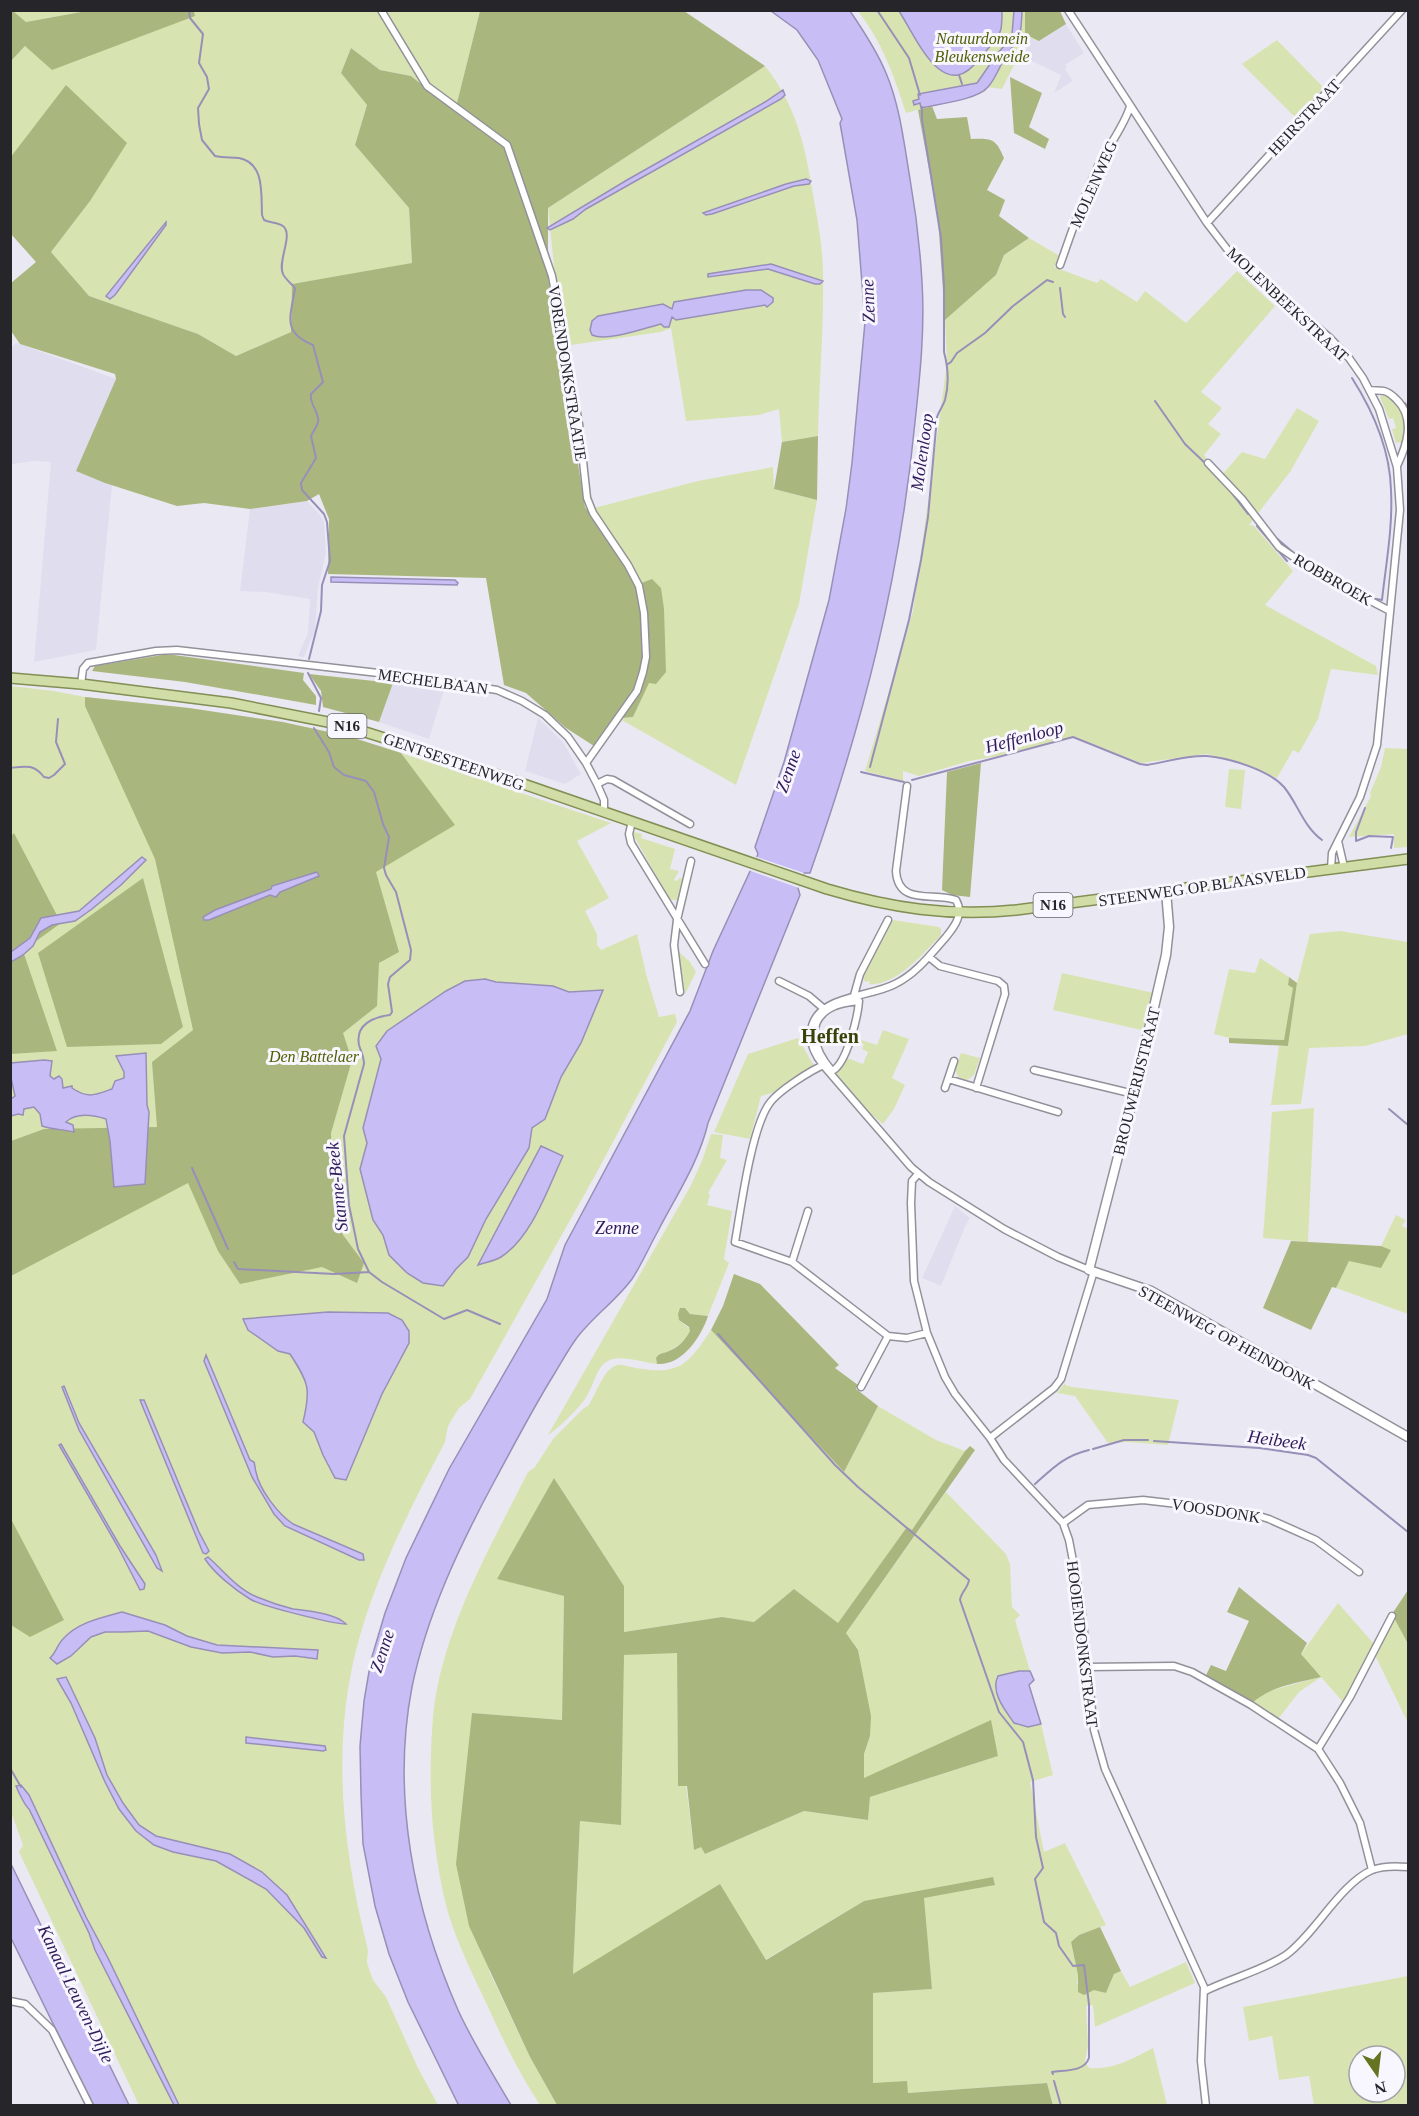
<svg xmlns="http://www.w3.org/2000/svg" width="1419" height="2116" viewBox="0 0 1419 2116" font-family="Georgia,serif">
	<style>
		.built { fill: #e0ddee }
		.green { fill: #d7e4b1; fill-rule: evenodd }
		.forest { fill: #a9b77e }
		.water { fill: #c9bdf5; stroke: #988fb8; stroke-width: 1.5 }
		.pier { fill: #eae9f3 }
		.lines { fill: none; stroke-linecap: round; stroke-linejoin: round }
		.stream { stroke: #988fb8; stroke-width: 2 }
		.street-casing { stroke: #92919a; stroke-width: 9 }
		.secondary-casing { stroke: #92919a; stroke-width: 11 }
		.primary-casing { stroke: #818e54; stroke-width: 12 }
		.street { stroke: #fff; stroke-width: 6 }
		.secondary { stroke: #fff; stroke-width: 8 }
		.primary { stroke: #d1dda6; stroke-width: 9 }
		.labels { text-anchor: middle; stroke-width: 6; stroke-linejoin: round; paint-order: stroke }
		.shield { fill: #f8f6fe; stroke: #656469; stroke-width: 1.5 }
		.shield-label { font-size: 15px; font-weight: bold; fill: #262529 }
		.park-label { font-size: 16px; font-style: italic; fill: #505e00; stroke: #f8f6fe }
		.street-label { font-size: 16px; fill: #262529; stroke: #f8f6fe }
		.water-label { font-size: 18px; font-style: italic; fill: #301a5a; stroke: #f8f6fe }
		.quarter-label { font-size: 20px; font-weight: bold; fill: #394307; stroke: #f8f6fe }
	</style>
	<rect width="100%" height="100%" fill="#eae9f3"/>
	<path class="built" d="M1066 24 1084 53 1065 65 1067 68 1065 69 1073 81 1054 93 1061 75 1023 57 1031 38 1040 41Z
		M17 343 116 379 77 471 112 485 96 650 34 662 51 462 35 461 12 464 11 492V347Z
		M307 501 321 516 324 522 326 553 318 587 315 630 304 657 298 656 308 633 310 599 265 592 240 591 250 509Z
		M393 683 444 690 429 739 379 722Z
		M538 718 563 742 581 774 565 784 525 771Z
		M955 1206 970 1218 965 1227 941 1286 922 1278Z"/>
	<path class="green" d="M81 10V12L26 22 13 11Z
		M194 11H480L455 112 411 76 380 70 351 48 341 73 367 105 355 145 409 208 412 264 292 284 291 332 236 356 198 334 89 296 51 252 90 201 11 158V61L25 46 195 15Z
		M858 11H1058L1039 41 1028 37 1002 89 988 87 985 92 906 113C893 73 883 44 858 11Z
		M1277 40 1324 88 1296 118 1242 64Z
		M765 66C794 102 805 143 812 189 817 217 823 246 823 275 824 329 819 383 818 436L782 442 779 409 759 415 686 421 671 328 661 332 571 345 555 276 548 208Z
		M1029 238 1060 256 1054 267 1097 283 1101 279 1137 302 1145 291 1186 323 1237 271 1275 306 1201 392 1222 408 1208 424 1221 434 1204 455 1220 477 1242 452 1265 459 1297 408 1319 421 1290 472 1249 525 1254 526 1293 571 1265 605 1376 666 1378 675 1331 669 1318 719 1299 753 1293 750 1277 778 1243 764 1207 754 1141 763 1075 737 998 756 969 761 919 776 903 771V781L865 771 913 611 947 363 945 320 996 275 1004 255Z
		M1383 395C1406 402 1408 427 1402 446L1400 442 1396 443 1392 429 1396 428 1393 418 1389 419 1380 397Z
		M773 467 774 489 817 500 799 604 736 785 620 719 633 717 649 682 666 672 664 652 641 585 594 508 698 481Z
		M11 686 54 691 85 697 189 708 317 729 401 753 611 823 577 841 609 898 585 911 597 934V945L601 950 637 934 646 974 659 1017 675 1014 677 1022 597 1172 470 1399 459 1408 448 1426 445 1442C405 1518 364 1598 349 1683 334 1773 346 1863 368 1950L367 1963 373 1980 386 1997 418 2068 438 2105H139L19 1852 23 1845 11 1812Z
		M1385 748 1408 749V847L1394 848V834L1349 837 1371 796 1370 793 1381 767Z
		M1229 769 1245 770 1241 809 1225 807Z
		M634 832 642 834 641 838 675 849 670 869 679 871 674 880 678 881 679 878 686 879 680 901 669 899 634 836Z
		M893 920 939 927 941 929V935C925 952 895 987 869 984L870 981 865 982 863 976Z
		M1340 931 1408 942V1034L1365 1046 1309 1048 1301 1104 1271 1105 1279 1046H1288L1297 983 1310 934Z
		M678 951 690 962 696 972 685 994Z
		M1260 958 1289 977 1288 985 1294 988 1284 1040 1229 1038 1214 1034 1229 969 1255 973Z
		M1062 973 1154 993 1146 1031 1053 1010Z
		M883 1030 909 1039 892 1078 905 1085 894 1109 883 1124 872 1115 832 1071 842 1056 863 1064 868 1052 862 1049 864 1044 861 1043V1040L877 1045Z
		M798 1038 814 1066 779 1091 761 1096 750 1139 714 1132 748 1054Z
		M961 1053 980 1058 974 1075 967 1080 959 1078 955 1070Z
		M1314 1108 1308 1242 1263 1238 1272 1112Z
		M711 1134 723 1135 720 1158 727 1160 708 1193 710 1195 707 1205 732 1211 724 1259 729 1263 708 1316 690 1314 685 1308 679 1320 691 1330C686 1339 678 1347 669 1351 663 1354 660 1352 656 1358L657 1364C644 1363 621 1355 610 1360 596 1365 594 1387 585 1399 578 1409 558 1429 548 1435L690 1187 702 1161Z
		M1396 1215 1406 1220 1402 1226 1408 1229V1314L1336 1288 1349 1260 1391 1250 1381 1246Z
		M711 1330 844 1472 878 1406 936 1440 965 1451 912 1530 907 1528 838 1623 794 1589 754 1622 722 1617 624 1632V1586L554 1478 498 1579 564 1596 562 1720 473 1713 489 1971 530 2057 557 2105H540C520 2074 504 2043 489 2009 474 1977 457 1944 447 1909 434 1857 429 1805 431 1752 432 1729 433 1706 438 1684 454 1609 494 1540 528 1472L535 1467 553 1439 584 1408 588 1406C595 1396 603 1372 613 1367 619 1363 624 1365 631 1367 677 1376 686 1368 711 1330Z
		M1065 1383V1385L1072 1387 1179 1400 1168 1445 1128 1442 1108 1443 1075 1396 1057 1393Z
		M946 1492 1006 1554 1010 1564 1012 1607 1020 1615 1015 1620 1030 1671 998 1676 995 1691 1014 1723 1028 1727 1041 1724 1053 1775 1030 1782 1044 1852 1065 1843 1106 1925 1079 1935 1071 1942 1078 1975 1077 1984 1106 1993 1114 1974 1121 1971 1130 1987 1186 1962 1195 1983 1095 2027 1093 2005 1086 2006 1088 2045 1085 2062 1089 2068C1113 2070 1132 2059 1153 2048L1167 2105 1054 2106 1047 2083 907 2093 873 2084 872 1993 932 1989 923 1898 994 1885 864 1901 765 1960 720 1885 573 1975 580 1821 621 1824 623 1655 677 1652 678 1786 686 1785 694 1850 701 1846 705 1854 804 1811 868 1820 870 1797 998 1756 990 1721 864 1779V1754L870 1736 858 1650 846 1633Z
		M1338 1603 1374 1644 1392 1614 1408 1644V1723L1372 1649 1343 1702 1321 1677 1299 1692 1279 1718 1252 1703 1262 1693 1320 1677 1301 1654Z
		M1408 1976V2105H1314L1309 2076 1279 2080 1272 2036 1249 2041 1243 2007ZM1359 2056H1395V2092H1359Z"/>
	<path class="forest" d="M11 11H13L26 22 81 12V11H194L195 16 52 70 25 46 11 61Z
		M480 11H684L765 66 548 208V278L585 507 624 564 636 585 652 579 661 588 664 609 666 672 656 684 649 683 633 717 613 719 594 746 566 728 526 693 504 685 486 578 328 574 329 519 319 494 307 501 250 509 204 503 177 506 105 483 76 471 116 379 115 374 20 344 11 331V283L36 262 11 234 10 158 66 85 127 143 90 201 51 252 89 296 198 334 236 356 291 332 292 284 412 263 409 208 355 145 367 105 341 73 351 48 380 70 411 76 455 111Z
		M1025 11H1060L1066 24 1039 41 1025 34Z
		M1010 77 1042 93 1029 127 1049 139 1045 149 1014 133Z
		M932 106 937 119 967 117 971 139C991 138 996 138 1004 158L987 190 1005 200 999 216 1029 238 1004 255 996 275 945 320 938 218 918 110Z
		M818 436 817 500 774 489 782 442Z
		M162 655H174L304 673 303 680 316 696V705L185 682 92 671 95 666Z
		M309 674 393 683 379 722 323 707 321 691Z
		M85 697 189 708 283 722 351 737 401 753 455 825 376 872 399 952 379 963 377 1006 343 1033 352 1060 331 1133 332 1170 343 1235 364 1263 357 1283 322 1267 240 1284 218 1251 188 1183 11 1276V1141L44 1129 157 1127 152 1062 193 1030 155 859 85 706Z
		M981 763 970 897 952 895 942 890 947 772Z
		M14 833 61 923 32 944 11 951 10 837Z
		M143 878 183 1027 161 1044 67 1047 38 953Z
		M23 951 57 1051 11 1054V956Z
		M1289 977 1297 983 1288 1046 1229 1043V1038L1284 1040 1293 988 1288 985Z
		M1291 1241 1381 1246 1391 1250 1381 1268 1349 1261 1336 1288 1332 1287 1311 1330 1263 1308Z
		M734 1274 760 1284 839 1365 835 1368 858 1385 856 1389 878 1406 844 1472 711 1330 723 1306Z
		M680 1308H685L690 1314 708 1316C701 1337 682 1366 657 1364L656 1358C660 1352 663 1354 669 1351 678 1348 686 1339 690 1331L689 1327 679 1320 678 1314Z
		M970 1446 975 1450 846 1633 858 1650 871 1716 870 1736 864 1754V1778L991 1720 998 1756 870 1797 868 1820 804 1811 705 1854 701 1847 694 1850 687 1786H678L677 1653 624 1655 621 1825 580 1821 573 1974 720 1884 766 1960 864 1901 993 1877 995 1885 924 1898 932 1989 873 1993V2083L907 2081 908 2093 1047 2083 1053 2105H557L530 2057 469 1926 456 1864 472 1713 562 1720 564 1596 497 1579 554 1478 624 1586V1632L722 1617 754 1622 794 1589 838 1623 907 1527 912 1530 965 1451Z
		M10 1517 64 1620 30 1637 11 1625Z
		M1239 1587 1307 1643 1301 1654 1321 1677C1297 1683 1271 1686 1252 1703L1205 1677 1211 1665 1226 1671 1249 1621 1227 1612Z
		M1408 1590V1644L1392 1614Z
		M1100 1927 1121 1971 1114 1974 1106 1993 1094 1990 1084 1995 1078 1992V1975L1071 1942 1079 1935Z"/>
	<path class="water" d="M771 11H850C863 30 877 51 886 73 900 106 904 143 910 179 916 213 920 247 922 282 925 328 920 376 915 422 900 578 863 723 811 870L810 873H804L798 888 800 895 708 1123C699 1162 676 1196 658 1231 649 1247 642 1264 632 1279 616 1301 592 1317 576 1339 568 1350 561 1363 553 1376 532 1410 514 1445 495 1480 460 1545 427 1614 412 1687 391 1796 414 1910 458 2010 473 2043 493 2074 511 2105L459 2106 408 2002 389 1954 375 1906 363 1844 361 1794 360 1746 364 1701 371 1660 385 1613 406 1558 449 1469 547 1299 565 1245 690 1011 713 951 758 854 755 847 784 762 829 600 846 509 852 463 865 322 857 220 840 123 842 119 818 60 797 30Z
		M899 11H1002C1002 16 1002 23 1001 29 999 39 986 50 979 59 944 106 917 39 899 11Z
		M1014 11H1022C1021 40 1020 34 1005 58 999 67 996 78 988 87 977 100 938 104 921 108L920 103 914 105 913 101 919 99 918 94 977 83 997 54 1010 39 1012 34Z
		M783 90 785 95 781 99 586 209 573 219 550 230 547 228 627 180 765 102Z
		M806 179 811 181 809 184 794 186 712 214 706 215 703 213 786 184Z
		M166 222V225L115 295 110 299 106 296Z
		M771 264 823 281 820 284H815L768 269 708 277V274Z
		M746 290H761L773 298V302L767 307 765 305 676 320 672 317 669 327H664L661 324C645 328 607 342 592 335L590 330 592 321 598 316 663 304 672 309 674 302Z
		M331 577 455 580 458 583 457 585 331 582Z
		M142 857 146 860 121 885 92 909 75 921 52 925 40 932 33 946 23 955 11 962V952L30 938 41 918 79 911Z
		M317 872 319 876 280 892 276 897 270 895 209 920H204L203 917 215 910 271 889 272 886Z
		M485 979 496 982 553 986 569 992 603 990 581 1043 561 1077 545 1119 532 1128 529 1148 486 1219 468 1257 456 1269 443 1286 423 1283 407 1273 389 1255 383 1235 373 1220 360 1169 367 1143 363 1128 381 1059 376 1046 387 1031 446 991 465 981Z
		M146 1053 147 1105 149 1112 145 1184 114 1187 110 1141 106 1119C94 1115 76 1112 66 1122L73 1125 74 1132C62 1129 53 1130 42 1126L40 1114 34 1107 24 1109 23 1115 18 1114 11 1116V1099L15 1096 11 1078V1063L44 1060 52 1061 50 1076 54 1079 59 1076 62 1079 63 1088 72 1086V1088C88 1099 95 1095 112 1089L115 1081 124 1078V1072L116 1056Z
		M541 1146 563 1156C548 1188 532 1237 501 1257 495 1261 486 1262 478 1265Z
		M328 1312 388 1313 402 1320 409 1331V1343L382 1394 346 1480 335 1478 323 1455 314 1432 303 1422C311 1389 309 1383 290 1354L278 1351 248 1330 243 1319Z
		M206 1355 250 1460 254 1462C255 1465 255 1469 256 1472 259 1489 278 1514 293 1524L363 1554 364 1560H359L285 1526 274 1514 252 1477 204 1361Z
		M64 1386 79 1423 156 1555 162 1571 157 1568 79 1430 62 1387Z
		M140 1400H144L147 1407 199 1532 209 1551 206 1554 203 1553Z
		M61 1444 120 1546 145 1584 144 1589 140 1590 118 1547 59 1445Z
		M208 1557C223 1570 237 1589 257 1597 269 1602 281 1606 293 1609 307 1611 335 1613 346 1624 333 1624 261 1606 250 1599 235 1590 214 1573 205 1559Z
		M122 1612 165 1625 187 1636 217 1645 318 1650 317 1659 295 1656 273 1657 250 1652 222 1653 191 1647 148 1631 122 1632H105L91 1637 71 1656 57 1664 50 1658C56 1653 57 1645 63 1639 78 1622 101 1618 122 1612Z
		M1019 1671H1030L1034 1680 1029 1685 1041 1724 1028 1727 1014 1723C1005 1710 990 1692 998 1676Z
		M66 1677 95 1738 107 1775 123 1803 139 1825 156 1836 230 1854 262 1872 287 1895 326 1958 322 1957 304 1928 266 1889 216 1861 173 1852 154 1845 136 1831 119 1809 105 1782 71 1703 57 1679Z
		M246 1737 325 1746 326 1750 323 1751 246 1743Z
		M21 1785 29 1795 86 1917 108 1958 179 2105H174L95 1950 89 1933 29 1809C25 1806 18 1791 16 1786Z
		M10 1862 129 2105H93L11 1938Z"/>
	<path class="pier" d="M754 856 804 873 799 888 748 870Z"/>
	<g class="lines">
		<path class="stream" d="M189 10 190 18 203 34 199 63 207 77 209 89 198 108 199 124 202 140 215 156C224 158 231 157 239 158 265 163 261 194 262 215L264 220C270 223 278 222 283 226 294 235 277 261 283 274 285 279 292 284 295 288 291 316 281 332 313 345L323 382 311 394C309 405 320 412 318 422 317 426 313 432 311 436L316 458 301 483 302 490 324 514 327 522 330 561 322 585 321 611 309 659
			M877 10 909 58 920 95
			M959 75 962 84
			M1060 288 1063 314 1065 317
			M948 364 951 362 957 353 985 333 1013 306 1047 280 1053 282
			M1155 401 1185 444 1206 464
			M1405 403 1408 408
			M1228 488 1248 514
			M1257 526 1287 561
			M1274 536 1295 554
			M1310 564 1371 598 1382 600C1386 564 1393 526 1391 490 1390 450 1373 411 1352 378
			M308 673 321 698 319 711
			M314 728 329 752 334 767 344 775 366 781 374 792 383 824 389 837 384 868 386 875 396 892 411 950 410 960 390 977 388 984 392 1012 390 1015C374 1017 355 1024 359 1045 361 1052 364 1056 364 1064L344 1136 349 1205 358 1249 369 1272 382 1282 444 1319 467 1310 500 1324
			M870 767 909 620 921 560 928 517 937 417C939 411 943 406 945 400 949 385 948 367 944 352V285L941 238 922 120V107
			M10 768C26 766 34 764 44 777L49 778 54 775 65 764 56 742 58 719
			M861 772 904 782
			M912 780 1073 737 1140 764 1147 765C1166 762 1187 755 1207 756 1229 758 1269 770 1284 787 1298 804 1303 826 1322 840
			M1365 808 1356 832V841L1369 836 1393 837 1391 848
			M1389 1109 1408 1125
			M192 1168 228 1249
			M234 1262 238 1269 334 1274 369 1272
			M718 1334 835 1465 858 1487 969 1580C968 1588 961 1592 960 1600L999 1712 1023 1742 1033 1780 1036 1837 1043 1868 1035 1879 1044 1922 1056 1933 1059 1946 1073 1966 1084 1965 1089 2004V2058C1084 2072 1066 2070 1052 2072L1053 2074
			M1154 1441 1259 1448 1308 1455 1316 1458 1408 1532
			M1093 1449 1124 1440H1148
			M1035 1484C1053 1468 1064 1456 1089 1450
			M10 1768 21 1787
			M1054 2081 1061 2106"/>
		<defs>
			<path id="street" d="M381 10 427 86 507 145 552 276 579 424 587 498 593 513 628 565 639 586 644 613 646 657 643 672 637 691 586 763
				M1068 10 1207 223 1227 249 1331 339 1349 358 1363 378 1379 409 1397 467 1400 510 1377 745 1360 797 1332 853 1331 869
				M1207 223 1402 10
				M1060 265C1072 231 1083 197 1099 164 1108 147 1126 123 1130 106
				M1370 390C1374 391 1380 390 1384 391 1388 392 1393 396 1396 399 1416 418 1407 445 1397 466
				M1208 463 1242 499 1279 547 1317 573 1390 611
				M81 684 83 669 88 663 156 651 177 650 422 678 497 690 522 701 545 715 568 737 586 763 597 784 604 800V812
				M597 784 607 779 613 780 690 824
				M907 786 896 871C898 906 933 892 956 900 964 914 955 926 946 937 931 954 916 974 895 984 869 998 815 995 811 1031 809 1044 815 1055 823 1065L911 1167 929 1182 1004 1229 1058 1257 1089 1270
				M632 821 629 834 631 843 705 964
				M1338 841 1344 867
				M929 957 940 966 998 981 1004 986 1005 994 976 1088
				M779 981 809 996 823 1008
				M680 992 674 945 677 920 691 861
				M853 999 860 974 888 920
				M859 1001C858 1015 847 1064 832 1071 814 1050 803 1020 835 1006 843 1003 852 1002 859 1001Z
				M826 1064C811 1070 778 1091 769 1104 751 1130 741 1208 735 1242L792 1262 888 1336 907 1338 927 1333
				M1034 1070 1134 1094
				M948 1079 1058 1112
				M945 1088 954 1061
				M918 1174 912 1181 911 1203 914 1281 927 1333 945 1377 955 1394 990 1438 1004 1460 1063 1523 1069 1540 1081 1603 1094 1730 1105 1769 1204 1987 1201 2061 1206 2106
				M792 1262 808 1211
				M861 1387 888 1336
				M990 1438 1054 1388 1061 1379 1094 1271
				M1063 1523 1088 1505 1143 1500 1246 1512 1269 1519 1316 1540 1359 1572
				M1087 1667 1174 1666 1192 1672 1251 1705 1318 1749 1340 1783 1360 1823 1372 1870
				M1318 1749 1350 1697 1392 1616
				M1205 1991C1231 1978 1262 1971 1286 1955 1315 1934 1340 1884 1372 1870 1382 1866 1397 1866 1408 1867
				M10 2001 25 2004 52 2030 90 2106"/>
			<path id="secondary" d="M1166 891 1169 927 1166 955 1134 1094 1089 1270 1151 1291 1408 1437"/>
			<path id="primary" d="M10 678 81 684 231 703 343 725 457 761 827 889C891 908 949 917 1016 910L1408 859"/>
		</defs>
		<use href="#street" class="street-casing"/>
		<use href="#secondary" class="secondary-casing"/>
		<use href="#primary" class="primary-casing"/>
		<use href="#street" class="street"/>
		<use href="#secondary" class="secondary"/>
		<use href="#primary" class="primary"/>
	</g>
	<g class="labels">
		<g class="shield">
			<rect x="327.5" y="714" width="39" height="24" rx="4.5"/>
			<rect x="1033.5" y="893" width="39" height="24" rx="4.5"/>
		</g>
		<g class="shield-label">
			<text x="347" y="731">N16</text>
			<text x="1053" y="910">N16</text>
		</g>
		<g class="park-label">
			<text x="982" y="44">Natuurdomein<tspan x="982" dy="18">Bleukensweide</tspan></text>
			<text x="314" y="1062">Den Battelaer</text>
		</g>
		<g class="street-label">
			<text transform="translate(1304 117) rotate(-47)" y="6">HEIRSTRAAT</text>
			<text transform="translate(1093 184) rotate(-66)" y="6">MOLENWEG</text>
			<text transform="translate(1288 304) rotate(43)" y="6">MOLENBEEKSTRAAT</text>
			<text transform="translate(568 373) rotate(81)" y="6">VORENDONKSTRAATJE</text>
			<text transform="translate(1333 579) rotate(30)" y="6">ROBBROEK</text>
			<text transform="translate(433 681) rotate(8)" y="6">MECHELBAAN</text>
			<text transform="translate(454 761) rotate(19)" y="6">GENTSESTEENWEG</text>
			<text transform="translate(1202 886) rotate(-8)" y="6">STEENWEG OP BLAASVELD</text>
			<text transform="translate(1136 1081) rotate(-76)" y="6">BROUWERIJSTRAAT</text>
			<text transform="translate(1227 1337) rotate(29)" y="6">STEENWEG OP HEINDONK</text>
			<text transform="translate(1216 1510) rotate(9)" y="6">VOOSDONK</text>
			<text transform="translate(1083 1644) rotate(83)" y="6">HOOIENDONKSTRAAT</text>
		</g>
		<g class="water-label">
			<text transform="translate(868 301) rotate(-92)" y="6">Zenne</text>
			<text transform="translate(922 452) rotate(-82)" y="6">Molenloop</text>
			<text transform="translate(1024 737) rotate(-15)" y="6">Heffenloop</text>
			<text transform="translate(788 771) rotate(-71)" y="6">Zenne</text>
			<text transform="translate(337 1187) rotate(-96)" y="6">Stanne-Beek</text>
			<text x="617" y="1234">Zenne</text>
			<text transform="translate(1277 1440) rotate(8)" y="6">Heibeek</text>
			<text transform="translate(382 1651) rotate(-72)" y="6">Zenne</text>
			<text transform="translate(76 1994) rotate(64)" y="6">Kanaal Leuven-Dijle</text>
		</g>
		<g class="quarter-label">
			<text x="830" y="1043">Heffen</text>
		</g>
	</g>
	<rect width="1419" height="2116" fill="none" stroke="#262529" stroke-width="24"/>
	<g transform="translate(1377 2074) rotate(166)"><circle r="28" fill="#f8f6fe" stroke="#a4a2a9" stroke-width="1.5"/>
	<path d="M0-4.5L10 22L0 15L-10 22Z" fill="#647421"/>
	<text y="-9" font-size="16" font-weight="bold" text-anchor="middle" fill="#262529">N</text>
	</g>
</svg>
